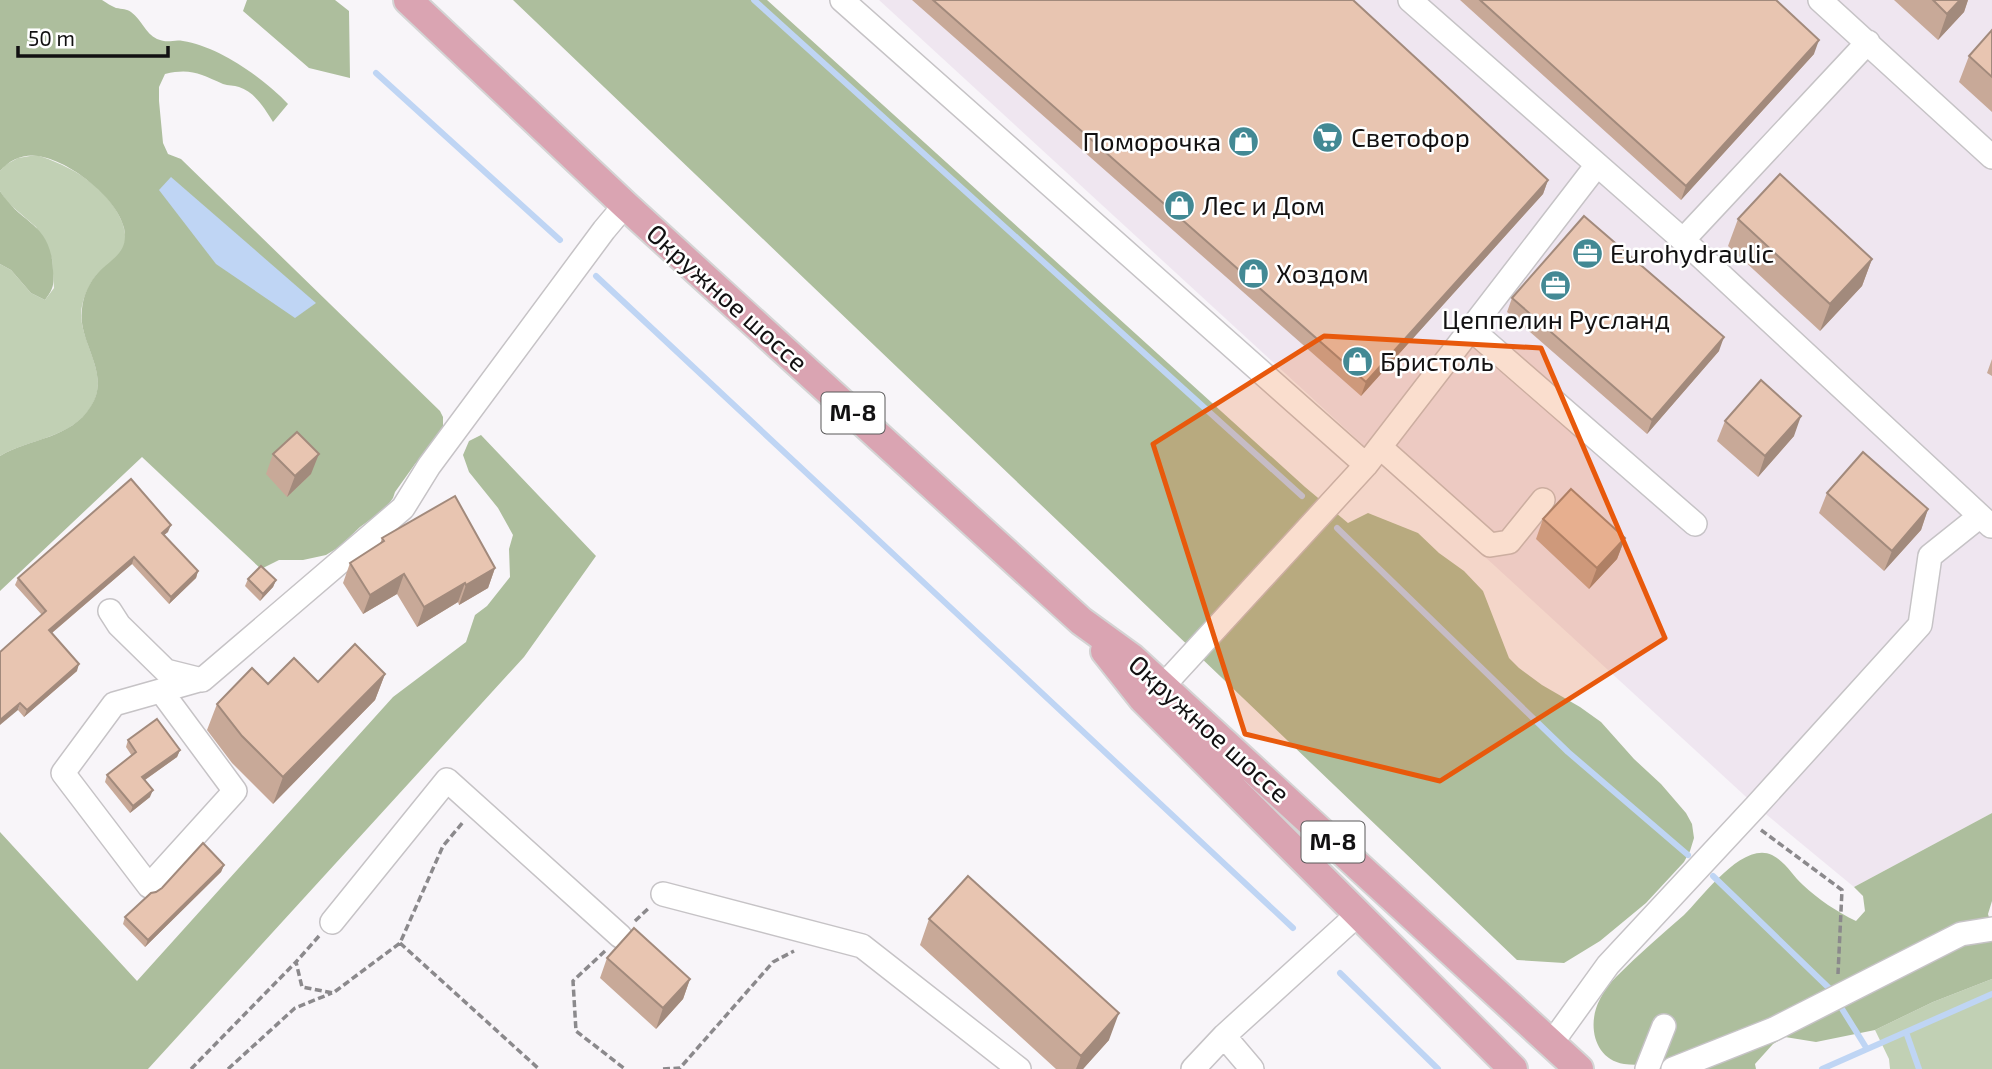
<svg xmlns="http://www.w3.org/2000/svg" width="1992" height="1069" viewBox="0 0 1992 1069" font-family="'Exo 2',sans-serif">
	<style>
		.built { fill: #efe6f0 }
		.green { fill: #c1d0b4 }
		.forest { fill: #adbe9d }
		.water { fill: #bfd5f4 }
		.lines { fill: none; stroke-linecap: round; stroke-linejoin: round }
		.stream { stroke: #bfd5f4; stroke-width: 6 }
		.minor-casing { stroke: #c6c3c6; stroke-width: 26 }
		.major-casing { stroke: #d4d4d4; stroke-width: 32 }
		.path { stroke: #8b898c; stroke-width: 3.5; stroke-dasharray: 7 3.5; stroke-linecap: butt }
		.minor { stroke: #fff; stroke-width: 23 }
		.major { stroke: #daa4b2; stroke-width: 28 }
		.wall { fill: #c8a998 }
		.shaded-wall { fill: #a28a7c }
		.building { fill: #e8c5b1; stroke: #a28a7c; stroke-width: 2 }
		.marked { fill: #e8590c; fill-opacity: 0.2; stroke: #e8590c; stroke-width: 5; stroke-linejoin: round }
		.labels { text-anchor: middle; stroke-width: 5; stroke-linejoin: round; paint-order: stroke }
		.shield { fill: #fff; stroke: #595859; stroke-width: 2 }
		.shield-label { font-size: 24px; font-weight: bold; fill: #121112 }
		.poi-label { font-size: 26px; fill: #121112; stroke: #fff; text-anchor: start }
		.street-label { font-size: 26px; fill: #121112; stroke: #fff }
	</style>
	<rect width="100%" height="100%" fill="#f8f5f9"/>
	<path class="built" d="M879 0H1992V813L1854 887 1756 806Z"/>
	<path class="green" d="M36 155C70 165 108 187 122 222 124 227 126 236 125 242 122 259 103 266 94 278 87 288 82 301 81 313 81 345 110 374 92 405 72 439 30 438 0 456V264L11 270 31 293 45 300 54 288 52 259 36 227 7 202 0 191V171L5 165 18 158Z
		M1992 979V1069H1890L1889 1059 1875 1030 1933 1002Z"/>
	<path class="forest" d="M0 0H102C107 3 111 6 116 8 122 9 127 9 131 12 142 20 145 33 157 39 169 44 173 39 183 41 218 46 265 79 288 104L273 122C265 109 255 92 239 87 234 85 228 86 223 84 200 74 191 68 165 74L159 87V101L163 143 168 154 181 159 440 411 443 417V432L435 444 415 464 395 492 393 498 385 509 360 527 339 547 326 555 303 560H279L261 569 142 457 0 591V456C30 438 71 439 91 406 112 373 77 342 82 309 83 298 87 288 93 279 106 260 130 256 124 228 117 197 68 160 38 156 24 154 9 160 0 171Z
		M247 0H335L349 11 350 78 309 68 243 11Z
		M513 0H767L1305 487 1348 523 1368 513 1418 533 1439 553 1464 571 1483 591 1509 658 1519 668 1542 685 1580 707 1601 722 1634 759 1661 784 1686 813 1692 824 1694 838 1690 851 1684 862 1646 903 1600 941 1564 963 1517 960Z
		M0 191C21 225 51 222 53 270 54 285 54 288 45 300L31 293 11 270 0 264Z
		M481 435 596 556 524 657 148 1069H0V832L137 981 393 697 466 642 475 615 487 606 510 577 509 549 513 535 498 508 469 472 463 455 469 441Z
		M1992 813V901L1988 914 1992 928V979L1933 1002 1875 1030 1816 1042 1785 1037 1773 1044 1755 1064 1756 1069H1671L1668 1063C1655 1063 1638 1066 1624 1064 1593 1059 1587 1023 1600 999 1604 991 1610 983 1616 977 1638 955 1661 935 1684 915 1702 898 1742 841 1772 855 1786 862 1792 875 1803 885 1818 899 1837 912 1856 921L1865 911 1863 896 1854 887Z"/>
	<path class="water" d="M171 177 316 303 295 318 216 264 159 190Z"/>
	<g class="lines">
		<path class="stream" d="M754 0 1302 496
			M376 73 560 240
			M596 276 1293 928
			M1337 528 1568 752 1688 855
			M1713 876 1831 990
			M1340 973 1438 1069
			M1839 1004 1867 1049
			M1906 1032 1919 1069
			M1822 1069 1992 994"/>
		<defs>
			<path id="minor" d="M842 0 1366 465
				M1410 0 1683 240 1991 526 1992 525
				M1820 0 1992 157
				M1683 240 1868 42
				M1471 329 1695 524
				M1380 447 1490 545 1509 542 1543 500
				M110 611 119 625 166 671 202 680 403 508 429 466 604 230 625 205
				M1163 686 1366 465 1597 165
				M161 691 235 791 149 886 63 773 114 704 199 680
				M663 894 862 946 1019 1069
				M332 922 447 780 620 936
				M1224 1036 1252 1069
				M1551 1044 1608 965 1756 806 1920 625 1930 556 1980 516
				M1193 1069 1224 1036 1357 915
				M1647 1069 1664 1026
				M1673 1069 1774 1029 1961 934 1992 929"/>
			<path id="major" d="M408 0 625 205 1081 621 1132 658 1579 1069
				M1105 651 1143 699 1513 1069"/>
		</defs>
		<use href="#minor" class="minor-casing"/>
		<use href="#major" class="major-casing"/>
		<path class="path" d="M1761 830 1842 890 1838 974
			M635 921 650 907
			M319 936 296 962 302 987 333 993 400 943 443 846 464 821
			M400 943 539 1069
			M605 951 573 981 576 1031 625 1069
			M191 1069 296 962
			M228 1069 295 1008 332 993
			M663 1069 680 1068 773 962 794 951"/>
		<use href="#minor" class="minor"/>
		<use href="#major" class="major"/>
	</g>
	<path class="wall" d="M912 0H1353L1548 180 1543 194 1361 396Z
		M1460 0H1776L1814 54 1681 200Z
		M1894 0H1968L1964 12 1938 40Z
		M1992 30V112L1959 82 1969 56Z
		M1738 219 1872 259 1862 286 1820 331 1728 246Z
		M1512 298 1719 351 1647 434 1507 312Z
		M1992 359V376L1987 373Z
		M1725 421 1794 436 1758 477 1717 441Z
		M273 454 311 474 287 497 266 474Z
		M1827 493 1928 509 1921 530 1884 571 1819 513Z
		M1543 519 1625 538 1617 559 1589 589 1536 539Z
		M168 532 164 535 198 571 196 578 169 604 132 564 52 633 77 671 24 717 18 710 42 615 15 585 18 578Z
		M382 538 495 568 488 588 459 605 458 602 417 627 397 594 363 614 343 583 350 563 380 544Z
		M248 579 276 580 273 587 260 601 245 586Z
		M385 674 375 700 273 804 232 763 207 730 217 704 268 684 318 682Z
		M128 740 180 750 177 757 145 780 150 797 130 813 105 782 107 775 132 756 126 747Z
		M224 865 221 872 145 947 123 924 125 917Z
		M929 919 1109 1040 1083 1069H1056L920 945Z
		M607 958 690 979 683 999 656 1029 600 978Z"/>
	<path class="shaded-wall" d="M1960 0H1968L1964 12 1938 40 1947 14Z
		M1819 40 1814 54 1681 200 1686 186Z
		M1548 180 1543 194 1361 396 1366 382Z
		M1872 259 1862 286 1820 331 1830 304Z
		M1724 337 1719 351 1647 434 1652 420Z
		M1801 416 1794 436 1758 477 1765 456Z
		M319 454 311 474 287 497 295 476Z
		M1928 509 1921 530 1884 571 1892 551Z
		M171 525 168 532 159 539 162 533Z
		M1625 538 1617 559 1589 589 1597 568Z
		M134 557 132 564 47 637 49 630Z
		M495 568 488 588 459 605 466 585Z
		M198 571 196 578 169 604 171 597Z
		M404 574 397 594 363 614 370 595Z
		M276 580 273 587 260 601 263 594Z
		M465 583 458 602 417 627 424 607Z
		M79 664 77 671 24 717 27 710Z
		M385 674 375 700 273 804 283 777Z
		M20 703 18 710 0 725V720Z
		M180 750 177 757 139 784 142 777Z
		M153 790 150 797 130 813 133 806Z
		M224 865 221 872 145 947 148 940Z
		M690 979 683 999 656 1029 663 1008Z
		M1119 1013 1109 1040 1083 1069H1076L1081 1056Z"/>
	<path class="building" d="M933 0H1353L1548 180 1366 382Z
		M1480 0H1776L1819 40 1686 186Z
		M1933 0H1960L1947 14Z
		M1992 30V77L1969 56Z
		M1780 174 1872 259 1830 304 1738 219Z
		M1584 216 1724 337 1652 420 1512 298Z
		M1761 380 1801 416 1765 456 1725 421Z
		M297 432 319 454 295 476 273 454Z
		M1863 452 1928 509 1892 551 1827 493Z
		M131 479 171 525 162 533 198 571 171 597 134 557 49 630 79 664 27 710 20 703 0 720V652L46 611 18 578Z
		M1571 489 1625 538 1597 568 1543 519Z
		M455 496 495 568 466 585 465 583 424 607 404 574 370 595 350 563 384 541 382 538Z
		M261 566 276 580 263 594 248 579Z
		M355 644 385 674 283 777 242 736 217 704 252 668 268 684 294 658 318 682Z
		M157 719 180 750 142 777 153 790 133 806 107 775 136 752 128 740Z
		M203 843 224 865 148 940 125 917 151 893 156 892 162 888Z
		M968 876 1119 1013 1081 1056 929 919Z
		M634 928 690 979 663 1008 607 958Z"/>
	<path class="marked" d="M1324 336 1541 348 1665 638 1440 781 1245 734 1153 444Z"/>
	<defs>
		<symbol id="supermarket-disc" viewBox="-11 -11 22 22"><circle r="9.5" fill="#438994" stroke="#fff"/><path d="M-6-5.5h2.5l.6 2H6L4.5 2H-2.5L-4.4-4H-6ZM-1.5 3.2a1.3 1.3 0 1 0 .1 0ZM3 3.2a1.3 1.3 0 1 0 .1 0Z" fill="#fff"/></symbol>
		<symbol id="shop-disc" viewBox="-11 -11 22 22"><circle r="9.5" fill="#438994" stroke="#fff"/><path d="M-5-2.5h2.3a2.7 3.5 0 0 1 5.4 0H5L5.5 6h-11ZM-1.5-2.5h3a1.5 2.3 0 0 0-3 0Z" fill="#fff"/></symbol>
		<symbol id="office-disc" viewBox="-11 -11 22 22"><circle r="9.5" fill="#438994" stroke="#fff"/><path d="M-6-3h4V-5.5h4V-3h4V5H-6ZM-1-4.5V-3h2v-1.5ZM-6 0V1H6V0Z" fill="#fff"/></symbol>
	</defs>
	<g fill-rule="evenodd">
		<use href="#supermarket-disc" x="1310" y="120" width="35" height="35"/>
		<use href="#shop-disc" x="1226" y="124" width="35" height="35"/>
		<use href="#shop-disc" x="1162" y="188" width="35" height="35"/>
		<use href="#office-disc" x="1570" y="236" width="35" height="35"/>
		<use href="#shop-disc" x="1236" y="256" width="35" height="35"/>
		<use href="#office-disc" x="1538" y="268" width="35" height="35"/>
		<use href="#shop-disc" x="1340" y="344" width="35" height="35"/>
	</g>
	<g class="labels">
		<g class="shield">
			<rect x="821.5" y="392.5" width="63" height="41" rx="5"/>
			<rect x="1301.5" y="821.5" width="63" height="41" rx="5"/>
		</g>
		<g class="shield-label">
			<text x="853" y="421">М-8</text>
			<text x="1333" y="850">М-8</text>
		</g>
		<g class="poi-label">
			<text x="1351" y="147">Светофор</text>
			<text x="1221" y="151" text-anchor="end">Поморочка</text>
			<text x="1202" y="215">Лес и Дом</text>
			<text x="1610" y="263">Eurohydraulic</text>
			<text x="1276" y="283">Хоздом</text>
			<text x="1556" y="329" text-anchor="middle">Цеппелин Русланд</text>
			<text x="1380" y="371">Бристоль</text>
		</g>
		<g class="street-label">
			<text transform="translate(727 298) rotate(42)" y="9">Окружное шоссе</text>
			<text transform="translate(1209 729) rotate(42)" y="9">Окружное шоссе</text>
		</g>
	</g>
	<path d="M18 46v10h150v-10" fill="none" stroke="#121112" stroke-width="3.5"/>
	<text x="28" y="46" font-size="21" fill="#121112" stroke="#ffffff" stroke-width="5" paint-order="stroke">50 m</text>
</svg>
